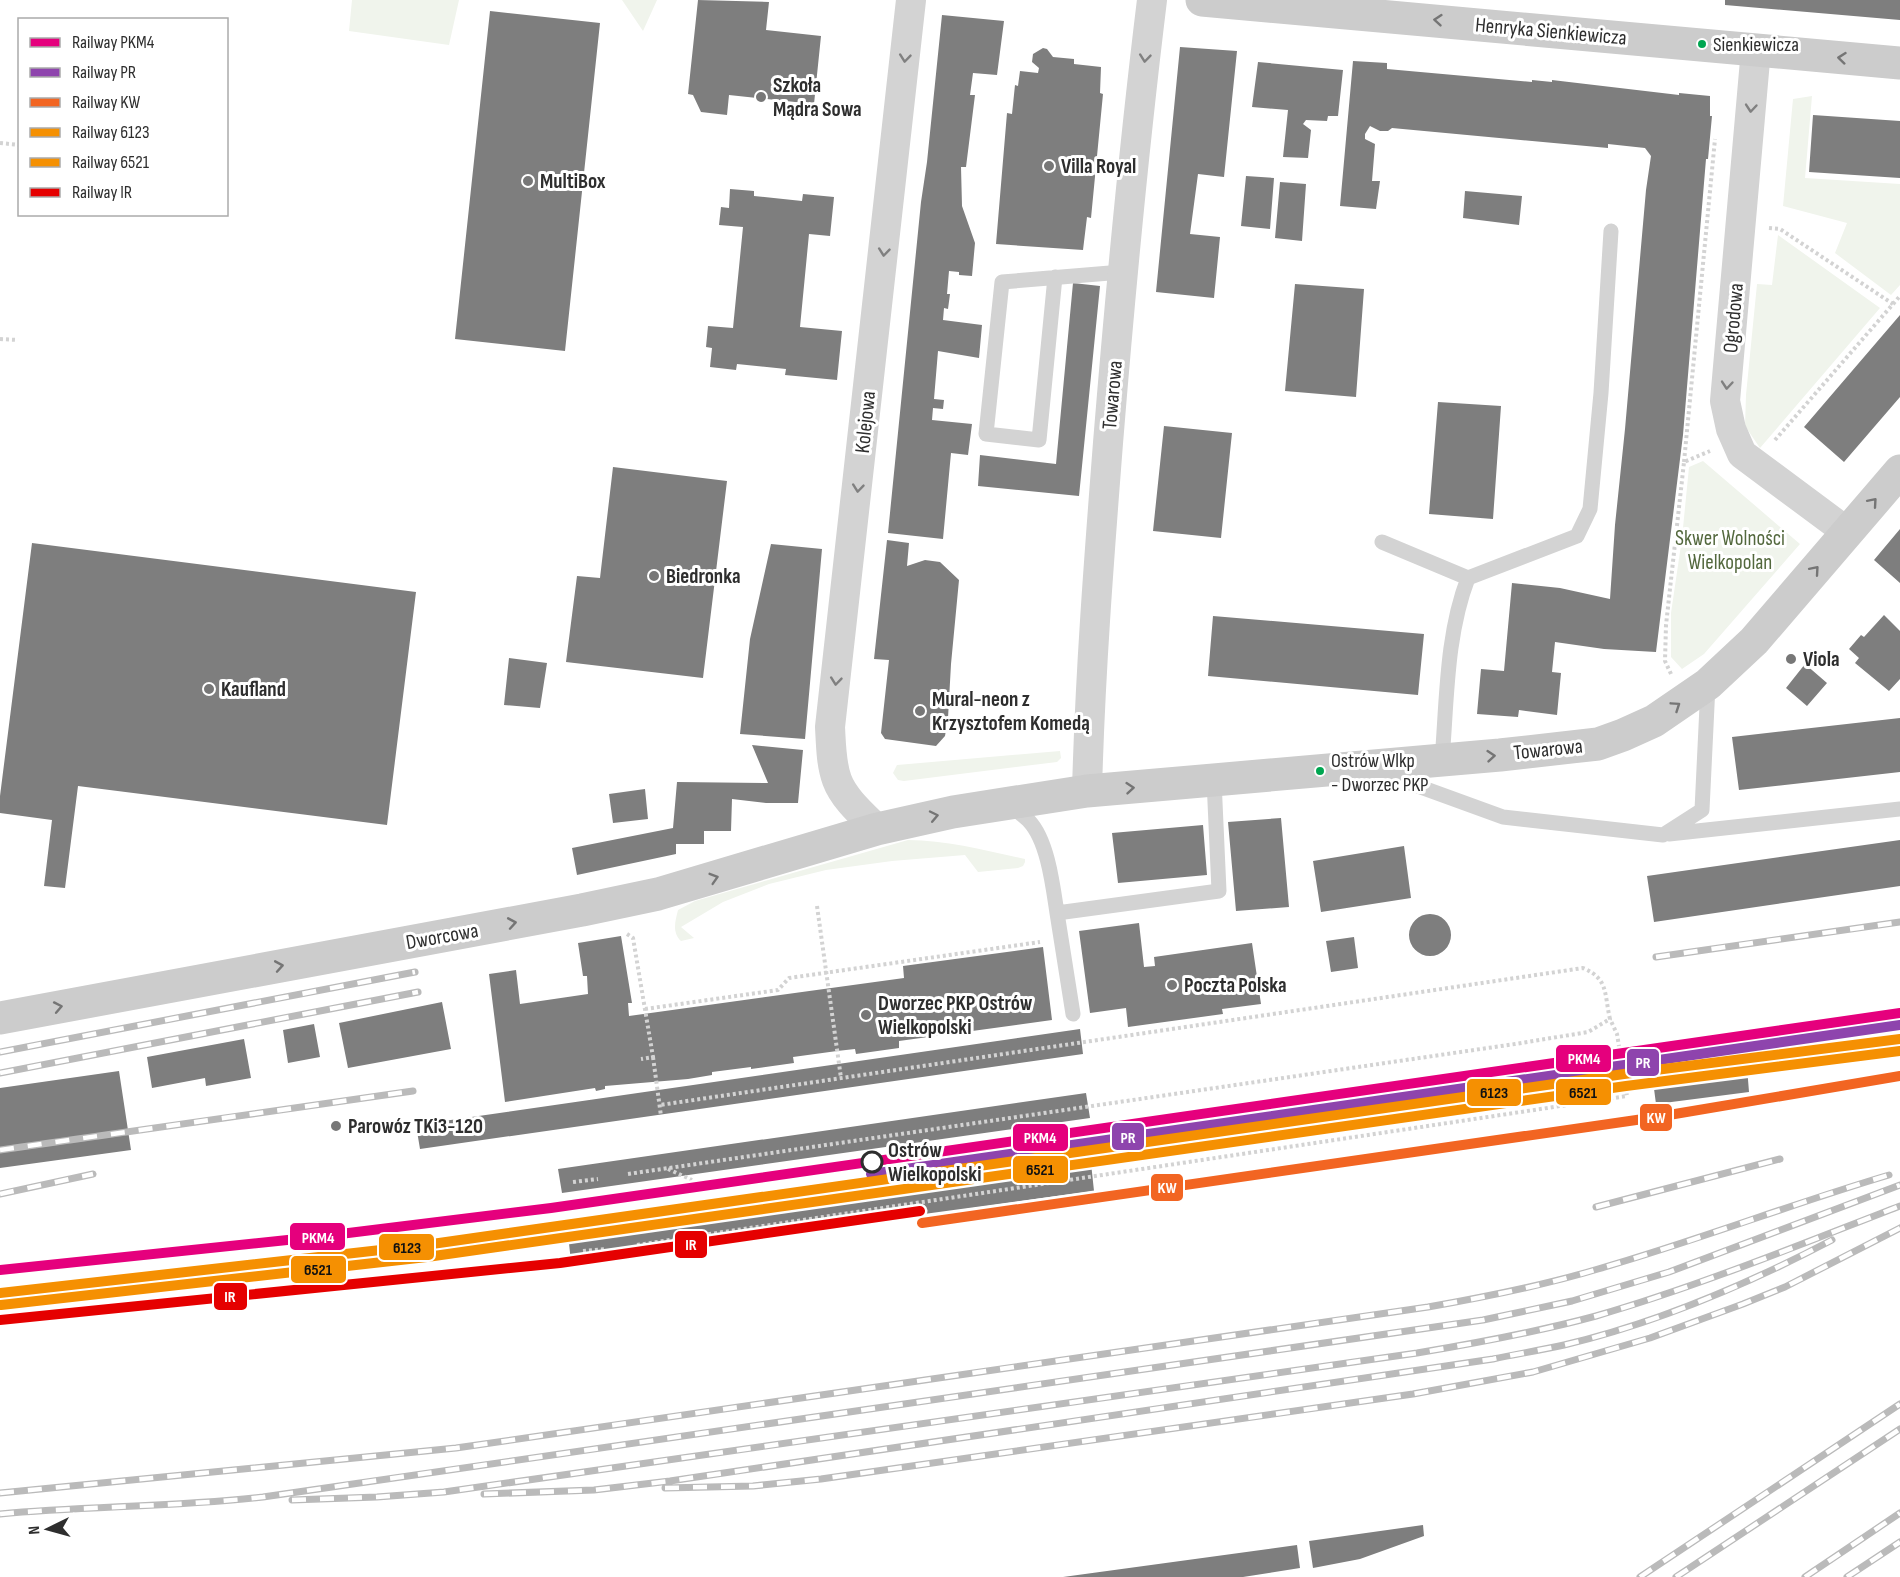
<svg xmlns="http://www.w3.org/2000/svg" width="1900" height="1577" viewBox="0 0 1900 1577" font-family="'Sofia Sans Condensed',sans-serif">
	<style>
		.green { fill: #f0f4ec }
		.building { fill: #7e7e7e }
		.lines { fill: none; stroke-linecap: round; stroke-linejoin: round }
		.path { stroke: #d3d3d3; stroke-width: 4; stroke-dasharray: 3 3; stroke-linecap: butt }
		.service { stroke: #d3d3d3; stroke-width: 15 }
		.minor { stroke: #d3d3d3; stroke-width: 30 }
		.secondary { stroke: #ccc; stroke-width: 33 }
		.rail-casing { stroke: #bababa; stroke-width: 7 }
		.rail { stroke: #fff; stroke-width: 4.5; stroke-dasharray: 14; stroke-linecap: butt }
		.rail-1-casing { stroke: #fff; stroke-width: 15 }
		.rail-2-casing { stroke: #fff; stroke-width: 15 }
		.rail-3-casing { stroke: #fff; stroke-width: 15 }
		.rail-4-casing { stroke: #fff; stroke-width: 15 }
		.rail-5-casing { stroke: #fff; stroke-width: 15 }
		.rail-6-casing { stroke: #fff; stroke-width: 15 }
		.rail-1 { stroke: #e5007d; stroke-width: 10 }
		.rail-2 { stroke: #8e44ad; stroke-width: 10 }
		.rail-3 { stroke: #f26522; stroke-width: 10 }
		.rail-4 { stroke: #f59002; stroke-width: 10 }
		.rail-5 { stroke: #f59002; stroke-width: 10 }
		.rail-6 { stroke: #e50000; stroke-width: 10 }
		.oneway { stroke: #757575 }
		.oneway2 { stroke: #808080 }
		.bus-dot { fill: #00a651; stroke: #fff; stroke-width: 2 }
		.poi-dot { fill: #777; stroke: #fff; stroke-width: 2 }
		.stop-dot { fill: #fff; stroke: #2e2e2e; stroke-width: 3 }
		.labels { text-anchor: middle; stroke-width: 6; stroke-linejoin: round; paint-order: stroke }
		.bus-label { font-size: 20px; fill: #2e2e2e; stroke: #fff; text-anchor: start }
		.street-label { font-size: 21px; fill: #2e2e2e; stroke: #fff }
		.poi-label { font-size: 21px; font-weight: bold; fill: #2e2e2e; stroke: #fff; text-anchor: start }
		.park-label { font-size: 21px; fill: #53683d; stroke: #fff }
		.stop-label { font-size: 21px; font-weight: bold; fill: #2e2e2e; stroke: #fff; text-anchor: start }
		.line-badge { stroke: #fff; stroke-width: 2 }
		.badge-label { font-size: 16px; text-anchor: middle; font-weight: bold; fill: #fff }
		.pale-badge-label { font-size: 16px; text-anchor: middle; font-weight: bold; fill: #111 }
	</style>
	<rect width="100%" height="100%" fill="#fff"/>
	<path class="green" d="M352 0H459L449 45 349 31Z
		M622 0H657L643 31Z
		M1812 96 1805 178 1900 184V285L1891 295 1835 253 1847 223 1783 206 1793 99Z
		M1778 235 1880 308 1760 448 1745 426 1746 395 1757 284 1772 285Z
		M1703 461 1800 544 1704 654 1682 669 1671 657V613L1682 538 1689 467Z
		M1060 751 1061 758 1057 762 904 781 898 780 893 773 897 765Z
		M908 840C947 840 987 851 1025 859V862L1023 866 1018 868 978 872 965 855 892 861 826 870 769 884 723 902 681 927 694 938 681 941C672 932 675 922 678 910L695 901Z"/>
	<path class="building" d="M698 0 769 2 766 30 821 36 814 104 729 95 727 115 701 112 693 95 688 94Z
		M1725 0H1900V20L1725 5Z
		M490 11 600 23 565 351 455 339Z
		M942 15 1004 21 997 75 973 73 970 95H975L966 167H961L962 206 975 243 972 276 959 275V272L949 271 947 294H950L948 309 944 308 943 320 982 325 979 358 938 351 934 399 944 400 943 409 933 408 932 420 972 424 968 455 951 453 943 539 888 533 921 202 927 162Z
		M1180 47 1237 51 1224 177 1198 174 1190 234 1220 237 1214 298 1156 292Z
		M1043 48 1047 49 1053 57 1074 59V64L1101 67 1100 93 1103 94 1091 218 1087 217 1083 250 996 244 1007 113 1012 114 1015 85 1018 86 1020 71 1038 73 1039 68 1032 62 1033 54Z
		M1353 61 1387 63V69L1532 82V80L1552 82V80L1679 95V93L1710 96V116H1712L1708 159H1706L1683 435 1656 652 1604 649 1555 642 1552 672 1561 673 1557 715 1519 710 1518 717 1477 714 1481 669 1504 671 1512 583 1560 588 1610 599 1615 525 1625 429 1646 190 1651 156 1645 148 1608 144V148L1392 128 1388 131H1380L1370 126 1365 134V139L1375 144 1372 181H1380L1376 209 1340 206Z
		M1258 62 1343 70 1338 116H1328L1327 121 1306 120 1303 124 1311 130 1308 158 1283 157 1288 110 1252 107Z
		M1813 115 1900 121V178L1809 172Z
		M1246 176 1274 178 1270 229 1241 226Z
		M1280 182 1306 184 1302 241 1275 238Z
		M730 189 754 191V196L802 201 803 194 834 197 830 236 809 234 800 327 842 331 837 380 785 375 786 369 737 364 736 370 710 367 712 348 706 347 708 326 733 328 743 227 719 225 721 207 729 208Z
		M1465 191 1522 196 1519 225 1463 218Z
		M1073 283 1100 286 1079 496 978 486 980 455 1056 464Z
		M1295 284 1364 289 1356 397 1285 391Z
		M1900 315V397L1844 462 1804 427Z
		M1438 402 1501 406 1493 519 1429 514Z
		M1164 426 1232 433 1221 538 1153 531Z
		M613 467 727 481 703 678 566 662 577 576 600 578Z
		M1900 529V583L1874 560Z
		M887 540 909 543 907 566 925 560 940 562 959 580 951 664 948 718 945 736 936 746 885 739 881 733 889 660 874 659Z
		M32 543 416 592 387 825 78 786 65 888 44 886 52 820 0 813V796Z
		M771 544 822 549 805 739 740 734 750 639Z
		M1884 615 1900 631V679L1889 691 1855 663 1859 658 1849 649 1861 635 1864 637Z
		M1213 616 1424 634 1418 695 1208 676Z
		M509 658 547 663 540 708 504 705Z
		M1805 664 1827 683 1807 706 1786 688Z
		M1900 718V772L1739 790 1732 737Z
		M752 745 803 750 798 803H766L732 799 731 831H704V844H676V854L577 875 572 848 673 828 677 782 768 783Z
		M645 789 648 819 613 823 609 794Z
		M1281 818 1289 907 1236 911 1228 822Z
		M1203 825 1207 875 1118 883 1112 833Z
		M1900 840V886L1654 922 1647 876Z
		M1404 846 1411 898 1321 912 1313 861Z
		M1409 935a21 21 0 1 1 42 0a21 21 0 1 1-42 0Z
		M1139 923 1144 967 1155 966 1154 957 1252 943 1261 1004 1222 1009 1223 1014 1128 1027 1126 1008 1090 1013 1079 931Z
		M621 936 632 1003H628L629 1016 904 978 903 966 1043 947 1052 1020 899 1041V1048L856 1054 855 1049 837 1051 793 1057 794 1063 751 1069V1067L712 1072V1075L688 1079 605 1086V1089L596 1091 595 1088 505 1102 489 974 516 970 520 1004 588 994 587 976H583L578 943Z
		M1354 937 1358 968 1331 972 1326 941Z
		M442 1002 451 1049 348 1068 339 1023Z
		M314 1024 320 1057 288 1063 283 1030Z
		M1080 1029 1083 1054 420 1149 416 1125Z
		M244 1039 251 1078 206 1086 205 1078 152 1088 147 1057Z
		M1747 1067 1749 1092 1656 1104 1653 1081Z
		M119 1071 131 1150 0 1168V1088Z
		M1086 1093 1090 1118 562 1193 558 1169Z
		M1091 1163 1094 1191 571 1262 568 1234Z
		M1423 1525 1424 1536 1360 1559 1313 1568 1309 1541Z
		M1297 1545 1300 1568 1243 1577H1063Z"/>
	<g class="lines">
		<path class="path" d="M0 143 20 145
			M1769 228 1780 229 1893 304
			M0 339 18 340
			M1775 440 1900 296
			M1684 462 1715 139
			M1671 674 1665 661 1666 625 1684 462 1710 451
			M817 906 841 1078
			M627 934 633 938 653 1057 641 1059
			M645 1009 778 990 789 978 1040 942
			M653 1057 661 1116
			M668 1169 692 1180
			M628 1174 1515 1044 1588 1032 1610 1019C1604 994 1609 979 1583 968L660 1105
			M573 1182 598 1179
			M674 1242 699 1248
			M637 1245 1627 1096 1617 1034 1610 1019
			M583 1251 606 1249"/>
		<path class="service" d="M1055 277 1039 440 986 434 1002 282 1122 272
			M1382 542 1468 578
			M1442 760C1447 700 1446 635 1468 578L1577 536 1590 509 1601 393 1611 231
			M1382 773 1503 817 1663 835 1702 810 1708 685
			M1011 805C1017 811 1024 816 1029 821 1048 841 1053 887 1057 913L1219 891 1214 780
			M1669 834 1900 809
			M1057 913 1073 1014"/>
		<path class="minor" d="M1756 49 1725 401 1731 429 1742 454 1847 532
			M1087 791C1090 675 1099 559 1108 443 1120 295 1134 147 1152 0
			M877 829C863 815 844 799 837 780 831 764 831 744 830 727L911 0"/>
		<path class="secondary" d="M1202 0 1900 63
			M0 1018 582 910 658 894 877 829 953 812 1087 791 1500 755 1598 744 1623 735 1654 721 1708 684 1754 641 1900 471"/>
		<defs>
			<path id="rail" d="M1656 957 1900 922
				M0 1052 415 972
				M0 1073 418 992
				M0 1150 413 1091
				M0 1194 93 1174
				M1596 1207 1780 1159
				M665 1488 753 1486 821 1479 1413 1394 1533 1372 1650 1338 1743 1304 1785 1287 1900 1228
				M0 1493 456 1448 1428 1307C1485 1297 1542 1286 1598 1269 1696 1241 1791 1204 1889 1175
				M484 1494 594 1490 670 1481 1493 1359C1517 1354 1541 1350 1564 1345 1657 1323 1748 1284 1832 1240
				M292 1500 377 1497 444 1492 1417 1353C1477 1343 1537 1332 1596 1316 1699 1286 1799 1245 1900 1206
				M0 1514C87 1506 176 1507 263 1497L1483 1320 1572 1301 1669 1272 1900 1185
				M1640 1577 1900 1404
				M1676 1577 1900 1429
				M1805 1577 1900 1513
				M1847 1577 1900 1542"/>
		</defs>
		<use href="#rail" class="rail-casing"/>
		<use href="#rail" class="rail"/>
		<defs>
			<path id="rail-1" d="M0 1270 316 1237 551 1208 1900 1013"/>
			<path id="rail-2" d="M871 1174 1900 1025"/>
			<path id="rail-3" d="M922 1223 1657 1117 1900 1076"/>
			<path id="rail-4" d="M0 1293 425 1245 1624 1074 1900 1039"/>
			<path id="rail-5" d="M1 1305 427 1257 1626 1086 1900 1051"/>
			<path id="rail-6" d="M0 1320 560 1263 920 1211"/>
		</defs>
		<use href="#rail-1" class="rail-1-casing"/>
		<use href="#rail-2" class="rail-2-casing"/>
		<use href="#rail-3" class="rail-3-casing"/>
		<use href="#rail-4" class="rail-4-casing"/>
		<use href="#rail-5" class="rail-5-casing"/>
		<use href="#rail-6" class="rail-6-casing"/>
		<use href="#rail-1" class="rail-1"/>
		<use href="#rail-2" class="rail-2"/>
		<use href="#rail-3" class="rail-3"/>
		<use href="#rail-4" class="rail-4"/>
		<use href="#rail-5" class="rail-5"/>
		<use href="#rail-6" class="rail-6"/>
	</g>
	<defs><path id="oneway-chevron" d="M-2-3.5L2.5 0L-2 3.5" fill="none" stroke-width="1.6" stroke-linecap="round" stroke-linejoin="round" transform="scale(1.5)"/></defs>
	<g class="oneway">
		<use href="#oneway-chevron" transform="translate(1438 20) rotate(-175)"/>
		<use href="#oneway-chevron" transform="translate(1842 58) rotate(-174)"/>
		<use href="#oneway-chevron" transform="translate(1873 502) rotate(-49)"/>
		<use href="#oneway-chevron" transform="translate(1815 570) rotate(-49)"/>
		<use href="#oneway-chevron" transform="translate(1676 706) rotate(-34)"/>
		<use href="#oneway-chevron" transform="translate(1491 756) rotate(-5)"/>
		<use href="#oneway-chevron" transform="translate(1130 788) rotate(-5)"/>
		<use href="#oneway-chevron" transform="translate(934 816) rotate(-12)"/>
		<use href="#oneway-chevron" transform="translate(714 878) rotate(-17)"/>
		<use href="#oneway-chevron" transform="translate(512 923) rotate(-10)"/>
		<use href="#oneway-chevron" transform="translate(279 966) rotate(-10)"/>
		<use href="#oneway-chevron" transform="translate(58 1007) rotate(-11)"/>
	</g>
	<g class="oneway2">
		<use href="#oneway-chevron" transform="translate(905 58) rotate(96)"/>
		<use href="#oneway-chevron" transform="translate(1145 58) rotate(96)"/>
		<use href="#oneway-chevron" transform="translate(1751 108) rotate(95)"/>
		<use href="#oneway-chevron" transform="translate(884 252) rotate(96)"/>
		<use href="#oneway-chevron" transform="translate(1727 385) rotate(95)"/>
		<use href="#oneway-chevron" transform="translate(858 488) rotate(96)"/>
		<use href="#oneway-chevron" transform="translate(836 681) rotate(96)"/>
	</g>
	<g class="bus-dot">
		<circle cx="1702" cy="44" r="5"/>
		<circle cx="1320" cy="771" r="5"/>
	</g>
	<g class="poi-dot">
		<circle cx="761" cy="97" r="6"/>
		<circle cx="1049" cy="166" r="6"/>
		<circle cx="528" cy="181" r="6"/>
		<circle cx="654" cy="576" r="6"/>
		<circle cx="1791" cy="659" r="6"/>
		<circle cx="209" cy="689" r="6"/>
		<circle cx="920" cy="711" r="6"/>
		<circle cx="1172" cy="985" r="6"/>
		<circle cx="866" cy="1015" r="6"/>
		<circle cx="336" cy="1126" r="6"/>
	</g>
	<circle class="stop-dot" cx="872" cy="1162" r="10"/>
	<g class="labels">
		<g class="bus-label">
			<text x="1713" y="51">Sienkiewicza</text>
			<text x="1331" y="767">Ostrów Wlkp<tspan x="1331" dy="24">- Dworzec PKP</tspan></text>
		</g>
		<g class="street-label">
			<text transform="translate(1551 31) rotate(5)" y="7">Henryka Sienkiewicza</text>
			<text transform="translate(1733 318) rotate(-85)" y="7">Ogrodowa</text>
			<text transform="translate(1112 395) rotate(-85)" y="7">Towarowa</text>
			<text transform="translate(865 422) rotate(-84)" y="7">Kolejowa</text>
			<text transform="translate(1548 749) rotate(-6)" y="7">Towarowa</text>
			<text transform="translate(442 936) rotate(-10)" y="7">Dworcowa</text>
		</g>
		<g class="poi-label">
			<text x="773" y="92">Szkoła<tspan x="773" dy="24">Mądra Sowa</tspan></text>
			<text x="1061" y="173">Villa Royal</text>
			<text x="540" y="188">MultiBox</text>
			<text x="666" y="583">Biedronka</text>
			<text x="1803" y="666">Viola</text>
			<text x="221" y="696">Kaufland</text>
			<text x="932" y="706">Mural-neon z<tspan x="932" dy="24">Krzysztofem Komedą</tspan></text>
			<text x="1184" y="992">Poczta Polska</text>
			<text x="878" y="1010">Dworzec PKP Ostrów<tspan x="878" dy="24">Wielkopolski</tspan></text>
			<text x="348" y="1133">Parowóz TKi3-120</text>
		</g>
		<g class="park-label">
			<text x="1730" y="545">Skwer Wolności<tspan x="1730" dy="24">Wielkopolan</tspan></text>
		</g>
		<g class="stop-label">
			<text x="888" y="1157">Ostrów<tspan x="888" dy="24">Wielkopolski</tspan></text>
		</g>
	</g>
	<g class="line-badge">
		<rect x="1555" y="1044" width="57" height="29" rx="6" fill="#e5007d"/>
		<rect x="1626" y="1048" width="34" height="29" rx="6" fill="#8e44ad"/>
		<rect x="1555" y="1078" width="57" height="28" rx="6" fill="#f59002"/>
		<rect x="1466" y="1078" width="56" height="29" rx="6" fill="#f59002"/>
		<rect x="1639" y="1103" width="34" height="29" rx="6" fill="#f26522"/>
		<rect x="1111" y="1122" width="34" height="29" rx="6" fill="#8e44ad"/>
		<rect x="1012" y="1123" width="57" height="29" rx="6" fill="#e5007d"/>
		<rect x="1012" y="1155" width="57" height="29" rx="6" fill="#f59002"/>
		<rect x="1150" y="1173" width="34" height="29" rx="6" fill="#f26522"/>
		<rect x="289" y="1222" width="57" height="29" rx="6" fill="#e5007d"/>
		<rect x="674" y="1230" width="34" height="29" rx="6" fill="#e50000"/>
		<rect x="378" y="1233" width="57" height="28" rx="6" fill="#f59002"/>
		<rect x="290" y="1255" width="57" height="29" rx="6" fill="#f59002"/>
		<rect x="213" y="1282" width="35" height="29" rx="6" fill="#e50000"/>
	</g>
	<g class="badge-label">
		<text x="1584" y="1064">PKM4</text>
		<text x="1643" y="1068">PR</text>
		<text x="1656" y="1123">KW</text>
		<text x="1128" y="1143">PR</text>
		<text x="1040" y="1143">PKM4</text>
		<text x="1167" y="1193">KW</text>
		<text x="318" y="1243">PKM4</text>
		<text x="691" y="1250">IR</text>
		<text x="230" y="1302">IR</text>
	</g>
	<g class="pale-badge-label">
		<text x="1583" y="1098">6521</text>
		<text x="1494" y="1098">6123</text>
		<text x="1040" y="1175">6521</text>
		<text x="407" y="1253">6123</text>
		<text x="318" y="1275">6521</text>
	</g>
	<rect x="18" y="18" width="210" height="198" fill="#ffffff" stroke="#ababab" stroke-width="1.5"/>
	<rect x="30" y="38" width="30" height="9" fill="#e5007d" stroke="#ababab" stroke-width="1.5"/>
	<text x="72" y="48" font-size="18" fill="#2e2e2e">Railway PKM4</text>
	<rect x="30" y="68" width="30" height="9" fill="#8e44ad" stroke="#ababab" stroke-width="1.5"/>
	<text x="72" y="78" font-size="18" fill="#2e2e2e">Railway PR</text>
	<rect x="30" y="98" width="30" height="9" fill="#f26522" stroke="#ababab" stroke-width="1.5"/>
	<text x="72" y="108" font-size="18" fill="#2e2e2e">Railway KW</text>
	<rect x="30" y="128" width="30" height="9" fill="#f59002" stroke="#ababab" stroke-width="1.5"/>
	<text x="72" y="138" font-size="18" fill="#2e2e2e">Railway 6123</text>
	<rect x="30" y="158" width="30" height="9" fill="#f59002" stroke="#ababab" stroke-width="1.5"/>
	<text x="72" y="168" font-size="18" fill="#2e2e2e">Railway 6521</text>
	<rect x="30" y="188" width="30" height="9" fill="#e50000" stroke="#ababab" stroke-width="1.5"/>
	<text x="72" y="198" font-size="18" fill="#2e2e2e">Railway IR</text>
	<g transform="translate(48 1529) rotate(265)" stroke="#ffffff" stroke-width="4.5" paint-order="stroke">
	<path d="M0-4.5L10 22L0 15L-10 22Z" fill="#2e2e2e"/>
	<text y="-9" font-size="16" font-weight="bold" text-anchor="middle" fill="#2e2e2e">N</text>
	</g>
</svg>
